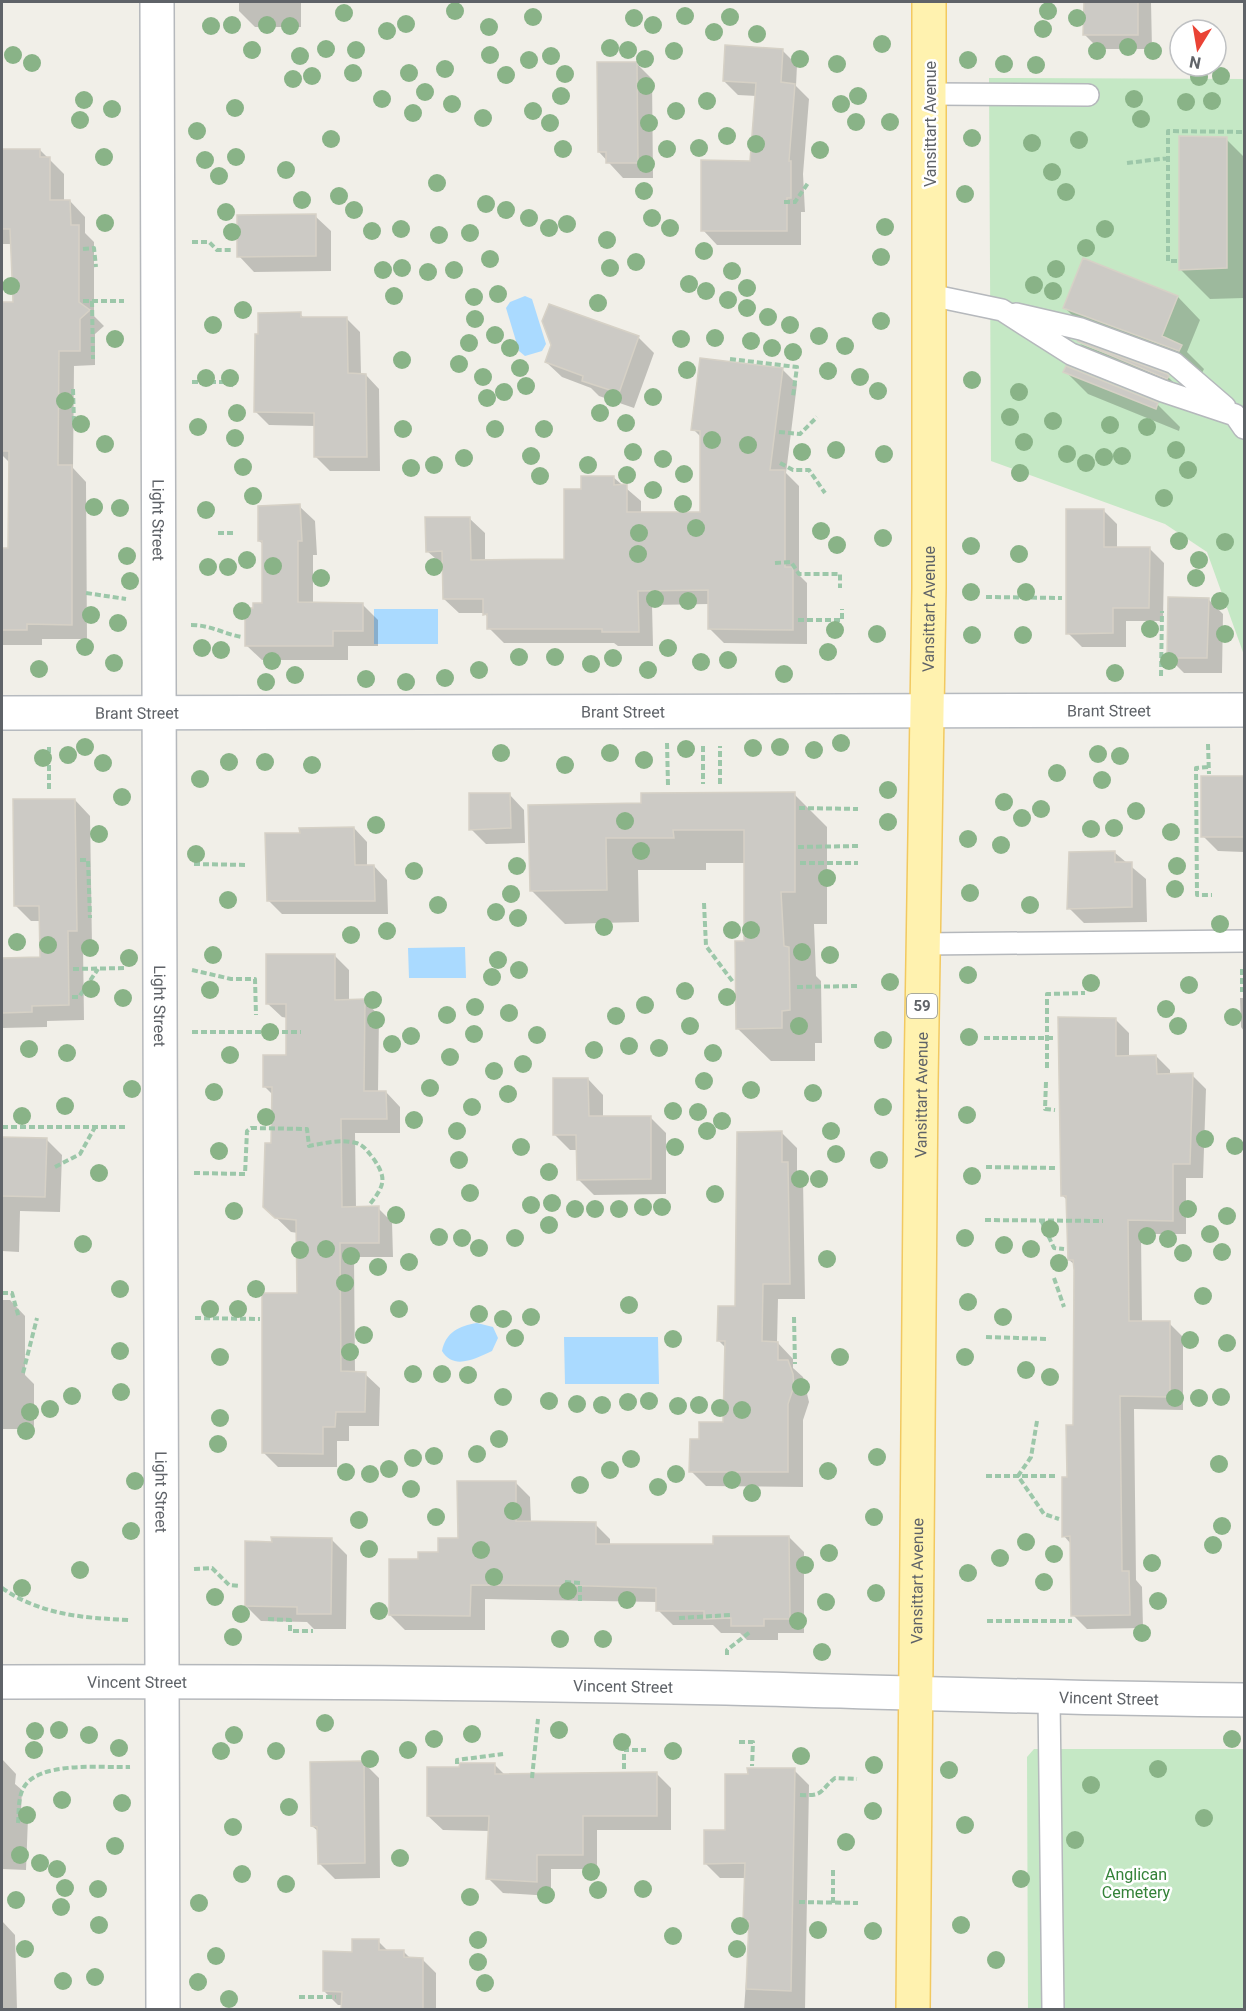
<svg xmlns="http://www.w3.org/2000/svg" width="1246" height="2011" viewBox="0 0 1246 2011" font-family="Roboto,sans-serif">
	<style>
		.green { fill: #c5e8c5 }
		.water { fill: #aadaff }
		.shadow { fill: #0003 }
		.building { fill: #cccac5; stroke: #d6d1c6; stroke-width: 1.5 }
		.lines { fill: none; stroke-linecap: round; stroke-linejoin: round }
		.lane-casing { stroke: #b5b8bc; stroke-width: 24 }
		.street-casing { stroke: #b5b8bc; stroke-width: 36 }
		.secondary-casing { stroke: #b6babf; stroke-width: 36 }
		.primary-casing { stroke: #f2c960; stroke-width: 36 }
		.path { stroke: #9cc7a9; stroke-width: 4; stroke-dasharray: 6 3; stroke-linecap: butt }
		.lane { stroke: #fff; stroke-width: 21 }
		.street { stroke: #fff; stroke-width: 33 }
		.secondary { stroke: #fff; stroke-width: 33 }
		.primary { stroke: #fff2af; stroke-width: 33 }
		.tree { fill: #89b387 }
		.labels { text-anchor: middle; stroke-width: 5; stroke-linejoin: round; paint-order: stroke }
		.shield { fill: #fff; stroke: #8f9295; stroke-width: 1.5 }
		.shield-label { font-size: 15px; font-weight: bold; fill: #5f6368 }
		.street-label { font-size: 16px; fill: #5f6368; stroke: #fff }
		.park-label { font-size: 16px; fill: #348238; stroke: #fff }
	</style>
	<rect width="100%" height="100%" fill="#f1efe8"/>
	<path class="green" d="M989 78 1244 79V655L1207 552 1165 524 991 461Z
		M1034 1749H1244V2009H1028L1027 1757Z"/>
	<path class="water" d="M525 296 532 299 546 344 542 351 525 356 519 351 506 308 510 302Z
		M374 609H438V644H374Z
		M465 947 466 978H409L408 948Z
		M477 1323 493 1327 498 1338 492 1351C476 1358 454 1371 442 1351 446 1332 459 1326 477 1323Z
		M564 1337H658L659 1384H565Z"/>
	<path class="shadow" d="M239 2H301V27H255L239 11Z
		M1085 2H1151L1152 49H1099L1085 35Z
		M782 50 797 65 796 86 809 99 803 174 805 212H801V245H717L703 230 752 162 757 96 738 95 724 81Z
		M636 63 652 79 653 178H623L599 152Z
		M1226 139 1244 157V298L1210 299 1180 269Z
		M40 150 64 174V201H70L85 217V233L94 242V316L104 326 95 334V365L74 366 73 468 86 482 87 639H42V645H2V560H10L11 464 2 455V304L14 305 12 244H2V151Z
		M315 216 331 231V271L254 272 239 256Z
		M1084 260 1178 297 1200 320 1187 352 1204 369 1202 373 1088 331 1065 308Z
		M300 314 305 319 346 318 360 332 361 375H366L379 389 380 471H330L316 457V426L269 425 255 411Z
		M638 337 654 353 634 408 599 396 591 388 562 377 546 362Z
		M1080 344 1168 377 1191 400 1100 364Z
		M782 369 797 384 786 473 799 486V575L807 583V644L724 643 709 628V604L652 605 653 646H618L614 643H504L489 628V618L484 613H459L444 599V566L427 551 470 519 485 533V561L565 560 582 491 613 477 641 501V514H701L702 438 693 429Z
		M1065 371 1157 404 1180 427 1179 431 1088 394Z
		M299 506 315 521 317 555H313V604H362L378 620V646H348V660H262L246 645 255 610 264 604 263 544 259 541Z
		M1103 510 1117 524V549H1150L1164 563 1163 621H1126V647H1082L1068 633Z
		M1208 599 1223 614 1222 673H1184L1168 657Z
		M1203 777H1244V852L1218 851 1203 836Z
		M509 794 524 810 525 843 486 844 471 829Z
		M794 794 827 827V924H814L816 976 821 981 822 1043H815V1061H771L737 1028 745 943V863H706V870H638L639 922 565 924 532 891 643 805Z
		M75 800 90 816 92 946H83L84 1020 47 1021V1027L2 1028V960L41 959V921H31L16 906Z
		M354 828 367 842V867L374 866 387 880 388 914H282L269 901 301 835Z
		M1114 852 1146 879 1147 922 1084 923 1069 908 1068 879Z
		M335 956 349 970V1001H364L379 1015 378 1092H386L400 1107V1133H355L356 1208H378L392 1222 393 1257H354L355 1373 365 1374 380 1388 379 1426H349V1441H337V1467H278L264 1453 299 1295 298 1233 291 1232 264 1206 272 1145 273 1095 265 1087 287 1056 288 1018 282 1017 267 1003Z
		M1240 998H1244V1031L1241 1027Z
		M1115 1019 1129 1033V1057L1156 1056 1170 1070V1075H1192L1206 1089 1203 1178H1186V1234H1141L1142 1322 1169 1323 1183 1337V1410L1134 1409 1136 1580 1142 1587 1143 1628 1087 1629 1073 1615 1071 1544 1064 1536 1075 1426V1265L1069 1260 1067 1200 1063 1196Z
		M588 1079 603 1095V1117H650L666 1133V1194L594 1195 578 1179V1150H570L555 1135Z
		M782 1133 797 1148V1172L803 1179 805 1299H778L777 1342 793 1359V1368L803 1377 809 1402 803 1420V1487L706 1486 691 1471 700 1440 725 1423 726 1348 719 1341 737 1308Z
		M2 1138 47 1140 62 1155 60 1212 20 1211 19 1252 2 1251Z
		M2 1300H10L25 1316V1375L34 1384V1429H2Z
		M515 1482 530 1497 531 1523 595 1524 610 1539V1545L715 1546 789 1537 804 1552V1633H778V1640H747L740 1633H721L713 1625H673L658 1610V1602L485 1599V1630H405L390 1615 420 1561 440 1553 460 1540Z
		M331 1539 347 1555 346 1629H314L307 1622 261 1621 246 1606 273 1543Z
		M2 1759 16 1774 15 1784 22 1790 21 1811 28 1818 26 1870 2 1869Z
		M364 1763 379 1778 380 1878 335 1879 319 1863V1832L312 1826Z
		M494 1764 505 1775 656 1773 671 1788V1830H597V1869H551V1896L503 1893 488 1878 490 1831 443 1830 428 1816 461 1769Z
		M794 1770 809 1785 805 2010H744L750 1925 745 1920 746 1878H720L705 1863 726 1831 749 1776Z
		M2 1921 15 1935 17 2010H2Z
		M378 1941 388 1951H403L411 1959H422L436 1973V2010H343V2005H338L324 1991 353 1953Z"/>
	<path class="building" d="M1084 2H1138V35H1083Z
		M725 45 783 49 781 82 795 84 789 161H791V198H787V231H701V160L750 161 756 83 723 81Z
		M597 62H637L638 163H606V152H598Z
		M1179 136 1227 137V268L1179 270Z
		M2 149H40V157H50V200H70L71 225H79V302L90 310 80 319V351H59L58 465H72V625L27 624V630H2V548H8L9 451H2V302H13L10 229H2Z
		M316 214V256L237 257V215Z
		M1083 258 1178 296 1162 336 1182 345 1179 351 1063 308Z
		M549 304 639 336 619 393 582 381 583 376 545 362 551 345 542 321Z
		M301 312V317H347L348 373 366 374 367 457H314V413L254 412 255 334H258V313Z
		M1077 341 1167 374 1169 376 1167 379Z
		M700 358 783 368 770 470H785V567H793V630L708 629V590L638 591 639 632H602V629H487V614L483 615V599H443L442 551 426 552 425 517H470L471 560 564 559V489H581V476H614V485L627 484V512H700V431L691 430Z
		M1066 366 1158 403 1156 409 1063 372Z
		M300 504 302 541H298V602L363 603V631H333V646H245V608H253V603H262V541H258V506Z
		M1066 509H1104V547H1150L1149 608H1113V633L1066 634Z
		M1168 597 1209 598 1207 658H1167Z
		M1201 776H1244L1245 837H1201Z
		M795 792V892H781L784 946 789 947 790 1010 782 1011V1028L736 1029 735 941H744V830H673L674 838H606L607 890 530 891 528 805 641 803V793Z
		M469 793H510L511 828 469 830Z
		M13 799H75L77 931H68L69 1005 32 1006V1012L2 1013V958L40 957 39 906H14Z
		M354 827 355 865H374L375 901H267L265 833H300L299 828Z
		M1115 851V862H1132V907L1067 909 1069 852Z
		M266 954H335V1000L365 999 364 1091H386L387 1119H341L342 1207 379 1206V1243H340L341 1371 366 1372 365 1412H336L335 1427H323V1454L262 1453V1293H297L296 1220 275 1218 263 1207 265 1143H271L272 1087H263V1055H286V1004H266Z
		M1058 1017 1116 1018V1056L1156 1055 1157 1074 1193 1073 1190 1164H1173V1221L1128 1220 1129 1321H1170V1397L1120 1396 1122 1571H1129L1130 1615 1071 1616 1070 1536 1062 1537V1477H1067L1066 1425H1073L1074 1270 1073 1260H1068L1066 1196H1061Z
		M553 1078H588L589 1116H651V1179L577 1180 576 1135H553Z
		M782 1131V1162H788L790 1284H763L762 1341 778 1342V1360H788L793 1374 794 1386 788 1404V1472H689L690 1439H699V1422H723L725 1341H717L718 1306H735L737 1132Z
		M2 1137 47 1138 45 1197 2 1196Z
		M457 1481H516V1521L596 1522V1544H713V1536H789L790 1619H764V1626H731V1618L704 1619V1611H656V1588L590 1586 471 1585 470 1616 389 1615V1559H418V1552H438V1538H458Z
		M271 1537 332 1538 331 1614H297V1607L245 1606V1541L272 1542Z
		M364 1761 365 1863 318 1864 317 1827 311 1826 310 1762Z
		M460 1763H495V1774L657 1772V1816H583V1855H537V1882L486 1879 489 1816H427V1767H459Z
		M747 1768H795L791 1991 746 1989 749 1921H743L745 1863 704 1864V1830H725V1774H748Z
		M352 1939H379V1950H404V1957L423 1958V2010H341L342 1992 323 1991V1951L352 1952Z"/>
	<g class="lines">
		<defs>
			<path id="lane" d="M930 94 1088 95
				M930 295 1002 310 1071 354 1163 391 1235 415 1244 428
				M1016 314 1081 329 1174 363 1225 407
				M923 944 1244 941
				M1049 1699 1053 2010"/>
			<g id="street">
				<path id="s1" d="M157 2 163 2010"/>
				<path id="s2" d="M2 1682C243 1681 485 1683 726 1688 899 1692 1072 1699 1244 1700"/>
			</g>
			<g id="secondary">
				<path id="s3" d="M2 713 1244 710"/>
			</g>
			<g id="primary">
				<path id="s4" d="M913 2010 921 1083 929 588V2"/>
			</g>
		</defs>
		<use href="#lane" class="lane-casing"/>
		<use href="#street" class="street-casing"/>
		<use href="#secondary" class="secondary-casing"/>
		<use href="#primary" class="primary-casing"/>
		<path class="path" d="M1127 163 1168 158
			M784 202H795L808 183
			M192 242H209L217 250H233
			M83 249 94 248 96 267
			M1177 261H1168V131L1244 132
			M83 301H124
			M92 301 93 359
			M730 359 797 367 793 396
			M192 382H225L235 386
			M73 389 74 423
			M779 432 800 434 817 417
			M780 463 793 470H809L825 493
			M218 533H235
			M775 563 791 562 799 574H840V588
			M86 593 126 599
			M986 597 1062 598
			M798 620H842V609
			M191 625C211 625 224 634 242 637
			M1161 676 1162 611
			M667 743 668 785
			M1208 744 1209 774
			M703 746V784
			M1208 767 1196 768 1197 895H1212
			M720 784V746
			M49 789V745
			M799 808 858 809
			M798 847 858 846
			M80 860H88L90 918
			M800 863H858
			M194 864 247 865
			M704 903 706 946 733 982
			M73 969 127 968
			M1242 969V992
			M192 970 231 979H255L256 1015
			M797 987 858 986
			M72 997H79L98 969
			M192 1032H301
			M984 1038H1053
			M1047 1068V994L1085 993
			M1046 1082 1045 1109 1055 1110
			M2 1127H128
			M55 1167 80 1154 95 1127
			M986 1167 1056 1168
			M194 1173 245 1174 247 1131 251 1128 307 1129 309 1146C325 1143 340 1139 356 1143 364 1145 368 1152 373 1158 387 1178 385 1185 370 1204
			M985 1220 1103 1221
			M1041 1220 1054 1248 1064 1249
			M1054 1278 1064 1307
			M2 1293H12L19 1318
			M794 1317 795 1364
			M195 1318 260 1319
			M986 1337 1049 1339
			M23 1373 37 1318
			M1037 1421 1031 1457 1018 1476 1044 1514 1059 1519
			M986 1476H1058
			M194 1569 212 1568 229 1585 240 1586
			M565 1582 580 1583V1603
			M2 1588C41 1615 83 1618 130 1620
			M679 1618 730 1615
			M268 1619 290 1620V1631H313
			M987 1621H1072
			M727 1655V1650L750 1632
			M739 1742H753L752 1766
			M457 1764V1760L503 1754
			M624 1769V1750H646
			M532 1778 538 1719
			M800 1795C825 1796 818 1792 835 1778L857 1779
			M18 1823C19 1812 18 1801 22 1791 34 1760 102 1768 130 1767
			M799 1902 858 1903
			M833 1903V1870
			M299 1997H336"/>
		<use href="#lane" class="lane"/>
		<use href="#street" class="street"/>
		<use href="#secondary" class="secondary"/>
		<use href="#primary" class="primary"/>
	</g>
	<g class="tree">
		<circle cx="455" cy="11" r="9"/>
		<circle cx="1048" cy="11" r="9"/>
		<circle cx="344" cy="13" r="9"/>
		<circle cx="685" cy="16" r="9"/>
		<circle cx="533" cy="17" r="9"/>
		<circle cx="730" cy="17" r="9"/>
		<circle cx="634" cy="18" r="9"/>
		<circle cx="1077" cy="18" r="9"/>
		<circle cx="406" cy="24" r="9"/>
		<circle cx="232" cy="25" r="9"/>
		<circle cx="267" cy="25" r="9"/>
		<circle cx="653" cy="25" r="9"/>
		<circle cx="211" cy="26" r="9"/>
		<circle cx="290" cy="26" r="9"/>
		<circle cx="489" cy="27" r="9"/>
		<circle cx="1043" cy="29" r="9"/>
		<circle cx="387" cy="31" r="9"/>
		<circle cx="714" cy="32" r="9"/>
		<circle cx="757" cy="34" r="9"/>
		<circle cx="882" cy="44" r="9"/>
		<circle cx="1128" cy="47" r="9"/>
		<circle cx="610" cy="48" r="9"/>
		<circle cx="326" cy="49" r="9"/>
		<circle cx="252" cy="50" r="9"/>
		<circle cx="356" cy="50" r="9"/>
		<circle cx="628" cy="50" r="9"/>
		<circle cx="674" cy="51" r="9"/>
		<circle cx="1097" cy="51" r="9"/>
		<circle cx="1153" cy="51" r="9"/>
		<circle cx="13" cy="55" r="9"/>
		<circle cx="490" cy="55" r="9"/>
		<circle cx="300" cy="56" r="9"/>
		<circle cx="551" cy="56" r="9"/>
		<circle cx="645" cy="59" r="9"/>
		<circle cx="800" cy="59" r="9"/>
		<circle cx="529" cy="60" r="9"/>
		<circle cx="968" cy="60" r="9"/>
		<circle cx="32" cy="63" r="9"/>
		<circle cx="837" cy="64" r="9"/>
		<circle cx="1004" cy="64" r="9"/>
		<circle cx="1036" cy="65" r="9"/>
		<circle cx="445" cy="69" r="9"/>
		<circle cx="353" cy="73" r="9"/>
		<circle cx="409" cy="73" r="9"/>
		<circle cx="565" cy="74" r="9"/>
		<circle cx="506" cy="75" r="9"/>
		<circle cx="312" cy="76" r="9"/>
		<circle cx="1221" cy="76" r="9"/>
		<circle cx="1199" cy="77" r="9"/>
		<circle cx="293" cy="79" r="9"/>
		<circle cx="646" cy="86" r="9"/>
		<circle cx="425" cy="92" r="9"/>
		<circle cx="561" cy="96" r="9"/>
		<circle cx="858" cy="96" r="9"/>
		<circle cx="382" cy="99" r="9"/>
		<circle cx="1134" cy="99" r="9"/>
		<circle cx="84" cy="100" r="9"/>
		<circle cx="707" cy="101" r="9"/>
		<circle cx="1212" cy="101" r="9"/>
		<circle cx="1186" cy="102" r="9"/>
		<circle cx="452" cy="104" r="9"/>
		<circle cx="841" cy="104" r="9"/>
		<circle cx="235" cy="108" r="9"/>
		<circle cx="112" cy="109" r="9"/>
		<circle cx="533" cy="111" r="9"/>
		<circle cx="676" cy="111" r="9"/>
		<circle cx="413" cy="113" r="9"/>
		<circle cx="483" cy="118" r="9"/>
		<circle cx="1141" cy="119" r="9"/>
		<circle cx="80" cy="120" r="9"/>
		<circle cx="856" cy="122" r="9"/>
		<circle cx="890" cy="122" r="9"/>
		<circle cx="550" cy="123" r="9"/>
		<circle cx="649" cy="123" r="9"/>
		<circle cx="197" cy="131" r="9"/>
		<circle cx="727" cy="136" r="9"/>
		<circle cx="972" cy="138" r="9"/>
		<circle cx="331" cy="139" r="9"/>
		<circle cx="1079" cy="140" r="9"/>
		<circle cx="1032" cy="143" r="9"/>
		<circle cx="756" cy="144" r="9"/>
		<circle cx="699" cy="148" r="9"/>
		<circle cx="563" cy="149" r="9"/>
		<circle cx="667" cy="149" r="9"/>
		<circle cx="820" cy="150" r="9"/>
		<circle cx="104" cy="157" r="9"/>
		<circle cx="236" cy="157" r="9"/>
		<circle cx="205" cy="160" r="9"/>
		<circle cx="646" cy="164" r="9"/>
		<circle cx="286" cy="170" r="9"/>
		<circle cx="1052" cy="172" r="9"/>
		<circle cx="219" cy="176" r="9"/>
		<circle cx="437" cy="183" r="9"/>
		<circle cx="644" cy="191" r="9"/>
		<circle cx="1066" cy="192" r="9"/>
		<circle cx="965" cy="194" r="9"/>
		<circle cx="339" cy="196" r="9"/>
		<circle cx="302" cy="200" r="9"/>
		<circle cx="486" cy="204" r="9"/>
		<circle cx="354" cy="210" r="9"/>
		<circle cx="506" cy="210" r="9"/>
		<circle cx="226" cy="212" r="9"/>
		<circle cx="529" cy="218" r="9"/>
		<circle cx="652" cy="218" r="9"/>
		<circle cx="105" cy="223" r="9"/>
		<circle cx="567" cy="224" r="9"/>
		<circle cx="885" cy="227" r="9"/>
		<circle cx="549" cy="228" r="9"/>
		<circle cx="670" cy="228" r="9"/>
		<circle cx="401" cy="229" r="9"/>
		<circle cx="1105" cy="229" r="9"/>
		<circle cx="372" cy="231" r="9"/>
		<circle cx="232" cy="232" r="9"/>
		<circle cx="470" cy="233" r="9"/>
		<circle cx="439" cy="235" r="9"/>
		<circle cx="607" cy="240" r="9"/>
		<circle cx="1086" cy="248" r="9"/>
		<circle cx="704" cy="251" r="9"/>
		<circle cx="881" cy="257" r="9"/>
		<circle cx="490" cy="259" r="9"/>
		<circle cx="636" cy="262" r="9"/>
		<circle cx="402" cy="268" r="9"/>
		<circle cx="610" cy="268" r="9"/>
		<circle cx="1056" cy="269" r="9"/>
		<circle cx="383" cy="270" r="9"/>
		<circle cx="454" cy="270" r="9"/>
		<circle cx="732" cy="271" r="9"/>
		<circle cx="428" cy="272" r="9"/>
		<circle cx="689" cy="284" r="9"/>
		<circle cx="1034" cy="285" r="9"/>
		<circle cx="11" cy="286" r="9"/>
		<circle cx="747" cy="288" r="9"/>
		<circle cx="706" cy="291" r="9"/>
		<circle cx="1053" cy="291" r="9"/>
		<circle cx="498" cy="294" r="9"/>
		<circle cx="394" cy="296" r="9"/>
		<circle cx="474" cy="297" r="9"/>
		<circle cx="728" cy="300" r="9"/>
		<circle cx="598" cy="303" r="9"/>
		<circle cx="747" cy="308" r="9"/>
		<circle cx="243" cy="310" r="9"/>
		<circle cx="768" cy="317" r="9"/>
		<circle cx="475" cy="319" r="9"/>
		<circle cx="881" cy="321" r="9"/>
		<circle cx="213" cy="325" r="9"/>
		<circle cx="790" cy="325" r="9"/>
		<circle cx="495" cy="335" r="9"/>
		<circle cx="819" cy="336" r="9"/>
		<circle cx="715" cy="338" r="9"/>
		<circle cx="115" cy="339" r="9"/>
		<circle cx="681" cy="339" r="9"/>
		<circle cx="751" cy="341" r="9"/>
		<circle cx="469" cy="343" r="9"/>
		<circle cx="845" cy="346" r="9"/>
		<circle cx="510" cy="348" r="9"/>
		<circle cx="772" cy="348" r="9"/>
		<circle cx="793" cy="352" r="9"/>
		<circle cx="402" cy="360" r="9"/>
		<circle cx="459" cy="364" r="9"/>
		<circle cx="520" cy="368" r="9"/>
		<circle cx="687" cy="370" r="9"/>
		<circle cx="828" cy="371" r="9"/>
		<circle cx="483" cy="377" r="9"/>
		<circle cx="860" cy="377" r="9"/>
		<circle cx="206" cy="378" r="9"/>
		<circle cx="230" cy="378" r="9"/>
		<circle cx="972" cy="380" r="9"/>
		<circle cx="526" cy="386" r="9"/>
		<circle cx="878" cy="391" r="9"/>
		<circle cx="504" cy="392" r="9"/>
		<circle cx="1019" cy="392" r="9"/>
		<circle cx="653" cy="397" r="9"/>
		<circle cx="487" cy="398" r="9"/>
		<circle cx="613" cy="398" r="9"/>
		<circle cx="65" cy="401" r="9"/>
		<circle cx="237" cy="413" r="9"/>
		<circle cx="600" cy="413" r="9"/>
		<circle cx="1010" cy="417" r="9"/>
		<circle cx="1053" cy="421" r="9"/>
		<circle cx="626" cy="423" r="9"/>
		<circle cx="81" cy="424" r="9"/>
		<circle cx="1110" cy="425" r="9"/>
		<circle cx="198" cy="427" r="9"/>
		<circle cx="1147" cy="427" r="9"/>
		<circle cx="403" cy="429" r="9"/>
		<circle cx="495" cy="429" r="9"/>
		<circle cx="544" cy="429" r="9"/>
		<circle cx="235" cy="438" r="9"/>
		<circle cx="712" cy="440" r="9"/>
		<circle cx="1024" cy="442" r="9"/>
		<circle cx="105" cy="444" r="9"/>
		<circle cx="748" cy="445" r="9"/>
		<circle cx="836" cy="450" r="9"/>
		<circle cx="1176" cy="450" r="9"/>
		<circle cx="633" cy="452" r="9"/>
		<circle cx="802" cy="452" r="9"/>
		<circle cx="884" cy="454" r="9"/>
		<circle cx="1067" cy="454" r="9"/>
		<circle cx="531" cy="456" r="9"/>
		<circle cx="1122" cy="456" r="9"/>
		<circle cx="1104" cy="457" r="9"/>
		<circle cx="464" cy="458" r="9"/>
		<circle cx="663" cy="459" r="9"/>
		<circle cx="1086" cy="463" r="9"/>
		<circle cx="434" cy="465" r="9"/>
		<circle cx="588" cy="465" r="9"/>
		<circle cx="243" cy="467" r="9"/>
		<circle cx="411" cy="468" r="9"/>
		<circle cx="1188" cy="470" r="9"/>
		<circle cx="1020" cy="473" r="9"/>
		<circle cx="684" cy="474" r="9"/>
		<circle cx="627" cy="475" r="9"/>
		<circle cx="540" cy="476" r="9"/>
		<circle cx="653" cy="490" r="9"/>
		<circle cx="253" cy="496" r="9"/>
		<circle cx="1164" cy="498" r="9"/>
		<circle cx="683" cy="504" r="9"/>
		<circle cx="94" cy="507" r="9"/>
		<circle cx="120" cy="508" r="9"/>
		<circle cx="206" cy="510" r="9"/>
		<circle cx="696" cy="528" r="9"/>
		<circle cx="821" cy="531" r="9"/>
		<circle cx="639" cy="533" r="9"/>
		<circle cx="883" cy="538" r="9"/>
		<circle cx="1179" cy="541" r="9"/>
		<circle cx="1225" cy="542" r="9"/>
		<circle cx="837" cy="545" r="9"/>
		<circle cx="971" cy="546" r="9"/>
		<circle cx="638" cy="554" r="9"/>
		<circle cx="1019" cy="554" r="9"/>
		<circle cx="127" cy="556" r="9"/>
		<circle cx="247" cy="560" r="9"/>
		<circle cx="1199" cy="560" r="9"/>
		<circle cx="273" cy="566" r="9"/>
		<circle cx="208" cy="567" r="9"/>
		<circle cx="228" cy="567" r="9"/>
		<circle cx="434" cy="567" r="9"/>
		<circle cx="321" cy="578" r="9"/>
		<circle cx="1196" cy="578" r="9"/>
		<circle cx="130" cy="581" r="9"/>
		<circle cx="971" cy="592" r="9"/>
		<circle cx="1026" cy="592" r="9"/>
		<circle cx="655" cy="599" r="9"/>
		<circle cx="688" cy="601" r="9"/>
		<circle cx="1220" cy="601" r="9"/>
		<circle cx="242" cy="611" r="9"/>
		<circle cx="91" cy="615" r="9"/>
		<circle cx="118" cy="623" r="9"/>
		<circle cx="1150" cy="629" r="9"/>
		<circle cx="835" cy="630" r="9"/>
		<circle cx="877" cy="634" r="9"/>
		<circle cx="1225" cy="634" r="9"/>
		<circle cx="972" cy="635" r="9"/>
		<circle cx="1023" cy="635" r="9"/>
		<circle cx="85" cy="647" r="9"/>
		<circle cx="202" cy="648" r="9"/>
		<circle cx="668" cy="648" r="9"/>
		<circle cx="221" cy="650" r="9"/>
		<circle cx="828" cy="652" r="9"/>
		<circle cx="519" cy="657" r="9"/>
		<circle cx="555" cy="657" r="9"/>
		<circle cx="613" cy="658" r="9"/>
		<circle cx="728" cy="660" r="9"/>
		<circle cx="272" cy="661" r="9"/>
		<circle cx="1169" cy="661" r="9"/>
		<circle cx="701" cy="662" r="9"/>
		<circle cx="114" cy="663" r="9"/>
		<circle cx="591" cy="664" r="9"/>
		<circle cx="39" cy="669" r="9"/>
		<circle cx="479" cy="670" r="9"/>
		<circle cx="648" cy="670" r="9"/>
		<circle cx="1115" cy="673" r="9"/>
		<circle cx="784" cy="674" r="9"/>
		<circle cx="295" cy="675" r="9"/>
		<circle cx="445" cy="678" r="9"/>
		<circle cx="366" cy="679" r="9"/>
		<circle cx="266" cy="682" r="9"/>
		<circle cx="406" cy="682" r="9"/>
		<circle cx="841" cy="743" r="9"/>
		<circle cx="85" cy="747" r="9"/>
		<circle cx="780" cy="747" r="9"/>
		<circle cx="753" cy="748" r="9"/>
		<circle cx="686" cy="749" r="9"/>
		<circle cx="814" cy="750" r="9"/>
		<circle cx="501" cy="753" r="9"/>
		<circle cx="610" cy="753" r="9"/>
		<circle cx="1098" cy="754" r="9"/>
		<circle cx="68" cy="755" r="9"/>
		<circle cx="1120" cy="756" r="9"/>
		<circle cx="43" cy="758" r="9"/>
		<circle cx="644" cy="760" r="9"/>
		<circle cx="229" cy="762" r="9"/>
		<circle cx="265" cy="762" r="9"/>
		<circle cx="103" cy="763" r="9"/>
		<circle cx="312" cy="765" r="9"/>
		<circle cx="565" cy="765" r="9"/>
		<circle cx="1057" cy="773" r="9"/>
		<circle cx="200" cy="779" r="9"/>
		<circle cx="1102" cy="780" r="9"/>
		<circle cx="888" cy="790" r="9"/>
		<circle cx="122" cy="797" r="9"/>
		<circle cx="1004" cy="802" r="9"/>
		<circle cx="1041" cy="809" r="9"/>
		<circle cx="1136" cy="811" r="9"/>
		<circle cx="1022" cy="818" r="9"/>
		<circle cx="625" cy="821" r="9"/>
		<circle cx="888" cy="822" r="9"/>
		<circle cx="376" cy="825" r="9"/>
		<circle cx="1114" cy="828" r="9"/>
		<circle cx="1091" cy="829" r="9"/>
		<circle cx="1171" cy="832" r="9"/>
		<circle cx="99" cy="834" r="9"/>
		<circle cx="968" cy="839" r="9"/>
		<circle cx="1001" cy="845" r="9"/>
		<circle cx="641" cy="851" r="9"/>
		<circle cx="196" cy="854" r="9"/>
		<circle cx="517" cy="866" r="9"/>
		<circle cx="1177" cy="866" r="9"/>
		<circle cx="414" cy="871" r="9"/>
		<circle cx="827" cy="878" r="9"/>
		<circle cx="1175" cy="889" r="9"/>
		<circle cx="970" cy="893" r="9"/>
		<circle cx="511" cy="894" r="9"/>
		<circle cx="228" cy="900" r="9"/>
		<circle cx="438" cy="905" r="9"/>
		<circle cx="1030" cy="905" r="9"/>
		<circle cx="496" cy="912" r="9"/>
		<circle cx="518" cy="918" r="9"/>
		<circle cx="1220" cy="924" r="9"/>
		<circle cx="604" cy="927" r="9"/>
		<circle cx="732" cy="930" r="9"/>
		<circle cx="751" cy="930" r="9"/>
		<circle cx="387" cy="931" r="9"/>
		<circle cx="351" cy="935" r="9"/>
		<circle cx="17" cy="942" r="9"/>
		<circle cx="48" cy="945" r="9"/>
		<circle cx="90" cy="948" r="9"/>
		<circle cx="802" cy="952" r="9"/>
		<circle cx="213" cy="955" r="9"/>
		<circle cx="830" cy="955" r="9"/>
		<circle cx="129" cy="958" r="9"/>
		<circle cx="498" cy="960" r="9"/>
		<circle cx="519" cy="970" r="9"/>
		<circle cx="968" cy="975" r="9"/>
		<circle cx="492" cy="977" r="9"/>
		<circle cx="890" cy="982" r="9"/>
		<circle cx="1091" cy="983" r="9"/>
		<circle cx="1189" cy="985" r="9"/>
		<circle cx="91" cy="989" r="9"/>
		<circle cx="210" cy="990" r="9"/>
		<circle cx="685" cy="991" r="9"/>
		<circle cx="727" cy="997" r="9"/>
		<circle cx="123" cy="998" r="9"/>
		<circle cx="373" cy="1000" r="9"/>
		<circle cx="645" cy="1005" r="9"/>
		<circle cx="475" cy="1007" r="9"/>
		<circle cx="1166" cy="1009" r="9"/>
		<circle cx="509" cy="1013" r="9"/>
		<circle cx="447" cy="1015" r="9"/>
		<circle cx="616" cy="1016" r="9"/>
		<circle cx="1233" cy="1017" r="9"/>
		<circle cx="376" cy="1020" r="9"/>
		<circle cx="690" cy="1026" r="9"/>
		<circle cx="799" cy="1026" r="9"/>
		<circle cx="1178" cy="1026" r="9"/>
		<circle cx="270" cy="1032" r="9"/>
		<circle cx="474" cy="1034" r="9"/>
		<circle cx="537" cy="1035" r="9"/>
		<circle cx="411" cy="1036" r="9"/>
		<circle cx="969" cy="1037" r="9"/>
		<circle cx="883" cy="1040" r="9"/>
		<circle cx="392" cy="1044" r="9"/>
		<circle cx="629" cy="1046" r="9"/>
		<circle cx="659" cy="1048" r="9"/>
		<circle cx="29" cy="1049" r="9"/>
		<circle cx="594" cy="1050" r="9"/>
		<circle cx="67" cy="1053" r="9"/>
		<circle cx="713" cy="1053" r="9"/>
		<circle cx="230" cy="1055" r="9"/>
		<circle cx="450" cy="1057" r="9"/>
		<circle cx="523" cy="1064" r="9"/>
		<circle cx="494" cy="1071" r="9"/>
		<circle cx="704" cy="1081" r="9"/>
		<circle cx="430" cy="1088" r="9"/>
		<circle cx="132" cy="1089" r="9"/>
		<circle cx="751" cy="1090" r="9"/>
		<circle cx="214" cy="1092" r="9"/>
		<circle cx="813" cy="1093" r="9"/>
		<circle cx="508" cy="1094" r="9"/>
		<circle cx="65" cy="1106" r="9"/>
		<circle cx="472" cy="1107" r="9"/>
		<circle cx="883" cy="1107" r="9"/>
		<circle cx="673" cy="1111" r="9"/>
		<circle cx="698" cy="1112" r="9"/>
		<circle cx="967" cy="1115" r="9"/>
		<circle cx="22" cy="1116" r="9"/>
		<circle cx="266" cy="1117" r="9"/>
		<circle cx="414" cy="1120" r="9"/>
		<circle cx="722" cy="1121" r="9"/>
		<circle cx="457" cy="1131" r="9"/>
		<circle cx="707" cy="1131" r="9"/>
		<circle cx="831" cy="1131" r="9"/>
		<circle cx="1205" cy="1139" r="9"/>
		<circle cx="1235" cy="1146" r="9"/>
		<circle cx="521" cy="1147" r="9"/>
		<circle cx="675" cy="1147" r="9"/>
		<circle cx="219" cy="1151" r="9"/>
		<circle cx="836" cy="1154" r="9"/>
		<circle cx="459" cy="1160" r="9"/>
		<circle cx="879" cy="1160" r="9"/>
		<circle cx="549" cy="1172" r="9"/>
		<circle cx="99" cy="1173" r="9"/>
		<circle cx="972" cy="1176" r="9"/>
		<circle cx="800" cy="1179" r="9"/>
		<circle cx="819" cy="1179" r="9"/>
		<circle cx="470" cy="1193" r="9"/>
		<circle cx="715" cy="1194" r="9"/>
		<circle cx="552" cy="1203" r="9"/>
		<circle cx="531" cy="1205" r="9"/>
		<circle cx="643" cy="1207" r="9"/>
		<circle cx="662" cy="1207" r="9"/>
		<circle cx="575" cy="1209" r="9"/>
		<circle cx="595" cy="1209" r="9"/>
		<circle cx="619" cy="1209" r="9"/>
		<circle cx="1188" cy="1209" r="9"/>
		<circle cx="234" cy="1211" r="9"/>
		<circle cx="396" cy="1215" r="9"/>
		<circle cx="1227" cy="1216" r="9"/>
		<circle cx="549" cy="1225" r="9"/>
		<circle cx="1050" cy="1229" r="9"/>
		<circle cx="1210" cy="1234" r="9"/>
		<circle cx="1147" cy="1236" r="9"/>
		<circle cx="439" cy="1237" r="9"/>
		<circle cx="462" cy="1238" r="9"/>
		<circle cx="515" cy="1238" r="9"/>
		<circle cx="965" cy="1238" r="9"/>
		<circle cx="1168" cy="1239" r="9"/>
		<circle cx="83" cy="1244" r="9"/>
		<circle cx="1004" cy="1245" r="9"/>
		<circle cx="479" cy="1248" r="9"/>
		<circle cx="326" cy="1249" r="9"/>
		<circle cx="1031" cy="1249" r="9"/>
		<circle cx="300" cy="1250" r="9"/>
		<circle cx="1222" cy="1252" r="9"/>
		<circle cx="1183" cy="1253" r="9"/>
		<circle cx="351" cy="1256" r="9"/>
		<circle cx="827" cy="1259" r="9"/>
		<circle cx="409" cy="1262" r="9"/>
		<circle cx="1059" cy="1263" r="9"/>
		<circle cx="378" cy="1267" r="9"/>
		<circle cx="345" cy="1283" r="9"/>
		<circle cx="120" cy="1289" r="9"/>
		<circle cx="256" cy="1289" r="9"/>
		<circle cx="1203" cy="1296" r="9"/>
		<circle cx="968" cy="1302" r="9"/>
		<circle cx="629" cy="1305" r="9"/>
		<circle cx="210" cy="1309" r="9"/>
		<circle cx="238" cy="1309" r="9"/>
		<circle cx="399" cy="1309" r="9"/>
		<circle cx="479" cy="1314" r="9"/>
		<circle cx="531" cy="1317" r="9"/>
		<circle cx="1003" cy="1317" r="9"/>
		<circle cx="503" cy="1319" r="9"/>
		<circle cx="364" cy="1335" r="9"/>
		<circle cx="515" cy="1338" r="9"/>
		<circle cx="673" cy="1339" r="9"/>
		<circle cx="1190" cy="1340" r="9"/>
		<circle cx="1227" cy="1343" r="9"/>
		<circle cx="120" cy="1351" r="9"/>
		<circle cx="350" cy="1352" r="9"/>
		<circle cx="220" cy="1357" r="9"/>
		<circle cx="840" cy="1357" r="9"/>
		<circle cx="965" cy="1357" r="9"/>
		<circle cx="1026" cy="1370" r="9"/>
		<circle cx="413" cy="1374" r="9"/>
		<circle cx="442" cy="1374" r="9"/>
		<circle cx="468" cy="1375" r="9"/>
		<circle cx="1050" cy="1377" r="9"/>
		<circle cx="801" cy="1387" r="9"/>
		<circle cx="121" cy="1392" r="9"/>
		<circle cx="72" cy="1396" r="9"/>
		<circle cx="503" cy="1397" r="9"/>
		<circle cx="1221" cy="1397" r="9"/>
		<circle cx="1175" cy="1398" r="9"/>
		<circle cx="1199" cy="1398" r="9"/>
		<circle cx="549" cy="1401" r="9"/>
		<circle cx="649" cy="1401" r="9"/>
		<circle cx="628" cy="1402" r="9"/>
		<circle cx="577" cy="1404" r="9"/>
		<circle cx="602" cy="1405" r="9"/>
		<circle cx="699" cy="1405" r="9"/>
		<circle cx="678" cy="1406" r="9"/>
		<circle cx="720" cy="1408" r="9"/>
		<circle cx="50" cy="1409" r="9"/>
		<circle cx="742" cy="1410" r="9"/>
		<circle cx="30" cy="1412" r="9"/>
		<circle cx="220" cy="1418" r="9"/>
		<circle cx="26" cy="1431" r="9"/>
		<circle cx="499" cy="1439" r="9"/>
		<circle cx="218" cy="1444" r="9"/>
		<circle cx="477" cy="1454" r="9"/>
		<circle cx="434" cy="1456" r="9"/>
		<circle cx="877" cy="1457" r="9"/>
		<circle cx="413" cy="1458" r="9"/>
		<circle cx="631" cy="1459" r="9"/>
		<circle cx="1219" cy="1464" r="9"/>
		<circle cx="389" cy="1469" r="9"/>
		<circle cx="610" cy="1470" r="9"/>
		<circle cx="828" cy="1471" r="9"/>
		<circle cx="346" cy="1472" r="9"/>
		<circle cx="370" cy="1474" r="9"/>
		<circle cx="676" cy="1474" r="9"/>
		<circle cx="732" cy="1480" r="9"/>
		<circle cx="135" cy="1481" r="9"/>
		<circle cx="580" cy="1485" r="9"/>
		<circle cx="658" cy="1487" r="9"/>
		<circle cx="411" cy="1489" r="9"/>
		<circle cx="752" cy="1493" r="9"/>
		<circle cx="513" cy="1511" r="9"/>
		<circle cx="436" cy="1517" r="9"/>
		<circle cx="874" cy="1517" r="9"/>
		<circle cx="359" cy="1520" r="9"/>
		<circle cx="1222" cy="1526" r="9"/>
		<circle cx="131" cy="1531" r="9"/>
		<circle cx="1026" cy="1542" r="9"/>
		<circle cx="1213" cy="1545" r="9"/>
		<circle cx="369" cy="1549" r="9"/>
		<circle cx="481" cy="1550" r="9"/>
		<circle cx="829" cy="1553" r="9"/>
		<circle cx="1054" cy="1554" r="9"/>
		<circle cx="1000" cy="1558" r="9"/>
		<circle cx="1152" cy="1563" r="9"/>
		<circle cx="805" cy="1565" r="9"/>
		<circle cx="80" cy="1570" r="9"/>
		<circle cx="968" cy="1573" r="9"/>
		<circle cx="494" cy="1577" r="9"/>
		<circle cx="1044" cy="1582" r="9"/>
		<circle cx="22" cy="1588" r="9"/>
		<circle cx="568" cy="1591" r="9"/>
		<circle cx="876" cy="1593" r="9"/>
		<circle cx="215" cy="1597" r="9"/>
		<circle cx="627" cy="1600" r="9"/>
		<circle cx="1158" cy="1601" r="9"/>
		<circle cx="826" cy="1602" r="9"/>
		<circle cx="379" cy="1611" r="9"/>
		<circle cx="241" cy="1614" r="9"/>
		<circle cx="798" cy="1621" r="9"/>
		<circle cx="1142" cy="1633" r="9"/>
		<circle cx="233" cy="1637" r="9"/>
		<circle cx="560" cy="1639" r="9"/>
		<circle cx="603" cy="1639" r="9"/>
		<circle cx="822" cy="1652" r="9"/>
		<circle cx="325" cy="1723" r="9"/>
		<circle cx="59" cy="1730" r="9"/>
		<circle cx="559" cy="1730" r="9"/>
		<circle cx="35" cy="1731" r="9"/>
		<circle cx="472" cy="1734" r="9"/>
		<circle cx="89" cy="1735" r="9"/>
		<circle cx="234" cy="1735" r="9"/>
		<circle cx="434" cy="1739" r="9"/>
		<circle cx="1232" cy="1739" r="9"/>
		<circle cx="622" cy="1742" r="9"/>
		<circle cx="119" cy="1748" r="9"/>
		<circle cx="34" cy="1750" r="9"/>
		<circle cx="408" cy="1750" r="9"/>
		<circle cx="221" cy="1751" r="9"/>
		<circle cx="276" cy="1751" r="9"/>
		<circle cx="673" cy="1751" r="9"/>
		<circle cx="801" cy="1756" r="9"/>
		<circle cx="370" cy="1759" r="9"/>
		<circle cx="874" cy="1765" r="9"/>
		<circle cx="1158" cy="1769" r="9"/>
		<circle cx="949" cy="1770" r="9"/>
		<circle cx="1091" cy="1785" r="9"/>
		<circle cx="62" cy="1800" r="9"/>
		<circle cx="122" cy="1803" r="9"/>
		<circle cx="289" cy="1807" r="9"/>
		<circle cx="873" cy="1811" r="9"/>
		<circle cx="27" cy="1815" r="9"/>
		<circle cx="1204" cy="1818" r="9"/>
		<circle cx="965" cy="1825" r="9"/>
		<circle cx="233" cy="1827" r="9"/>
		<circle cx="1075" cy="1840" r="9"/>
		<circle cx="846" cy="1842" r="9"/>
		<circle cx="115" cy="1846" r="9"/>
		<circle cx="20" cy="1855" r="9"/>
		<circle cx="400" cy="1858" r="9"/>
		<circle cx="40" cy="1863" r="9"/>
		<circle cx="57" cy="1869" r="9"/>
		<circle cx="591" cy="1872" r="9"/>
		<circle cx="242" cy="1874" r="9"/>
		<circle cx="1021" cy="1879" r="9"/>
		<circle cx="286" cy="1884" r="9"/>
		<circle cx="65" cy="1888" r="9"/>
		<circle cx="98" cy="1889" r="9"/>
		<circle cx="643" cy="1889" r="9"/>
		<circle cx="598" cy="1890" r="9"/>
		<circle cx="546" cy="1895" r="9"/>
		<circle cx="470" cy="1897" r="9"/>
		<circle cx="16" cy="1900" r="9"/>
		<circle cx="199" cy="1903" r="9"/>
		<circle cx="61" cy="1907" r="9"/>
		<circle cx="99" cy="1925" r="9"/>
		<circle cx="961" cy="1925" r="9"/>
		<circle cx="740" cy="1926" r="9"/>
		<circle cx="818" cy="1930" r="9"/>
		<circle cx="873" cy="1931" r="9"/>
		<circle cx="673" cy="1936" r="9"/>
		<circle cx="478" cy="1940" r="9"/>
		<circle cx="25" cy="1949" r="9"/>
		<circle cx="737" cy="1949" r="9"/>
		<circle cx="216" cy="1956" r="9"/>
		<circle cx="996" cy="1960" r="9"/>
		<circle cx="478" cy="1962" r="9"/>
		<circle cx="95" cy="1977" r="9"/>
		<circle cx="63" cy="1981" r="9"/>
		<circle cx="198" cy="1982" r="9"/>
		<circle cx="485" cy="1983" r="9"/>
		<circle cx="229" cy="1999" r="9"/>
	</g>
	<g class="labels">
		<rect class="shield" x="907" y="994" width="30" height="24" rx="4.5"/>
		<g class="shield-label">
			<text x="922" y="1011">59</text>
		</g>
		<g class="street-label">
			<text transform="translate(930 124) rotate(-90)" y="6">Vansittart Avenue</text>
			<text dy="6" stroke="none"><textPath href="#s1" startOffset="518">Light Street</textPath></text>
			<text dy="6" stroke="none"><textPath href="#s4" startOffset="1401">Vansittart Avenue</textPath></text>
			<text dy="6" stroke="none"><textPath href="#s3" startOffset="1107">Brant Street</textPath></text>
			<text dy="6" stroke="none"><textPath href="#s3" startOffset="621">Brant Street</textPath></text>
			<text dy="6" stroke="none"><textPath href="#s3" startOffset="135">Brant Street</textPath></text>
			<text dy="6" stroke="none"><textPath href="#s1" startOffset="1004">Light Street</textPath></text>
			<text dy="6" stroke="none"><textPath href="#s4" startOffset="915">Vansittart Avenue</textPath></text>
			<text dy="6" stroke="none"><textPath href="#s1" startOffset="1490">Light Street</textPath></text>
			<text dy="6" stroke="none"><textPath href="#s4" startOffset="429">Vansittart Avenue</textPath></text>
			<text dy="6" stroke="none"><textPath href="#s2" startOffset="135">Vincent Street</textPath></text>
			<text dy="6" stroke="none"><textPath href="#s2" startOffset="621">Vincent Street</textPath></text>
			<text dy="6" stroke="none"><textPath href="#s2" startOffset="1107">Vincent Street</textPath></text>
		</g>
		<g class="park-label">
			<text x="1136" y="1880">Anglican<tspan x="1136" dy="18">Cemetery</tspan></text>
		</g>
	</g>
	<rect width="1246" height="2011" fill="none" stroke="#5f6368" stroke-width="6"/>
	<g transform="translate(1198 48) rotate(191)"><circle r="28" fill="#ffffff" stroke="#bfc1c3" stroke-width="1.5"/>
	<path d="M0-4.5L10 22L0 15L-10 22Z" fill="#ea4335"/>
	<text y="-9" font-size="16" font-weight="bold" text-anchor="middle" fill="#5f6368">N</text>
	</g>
</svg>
